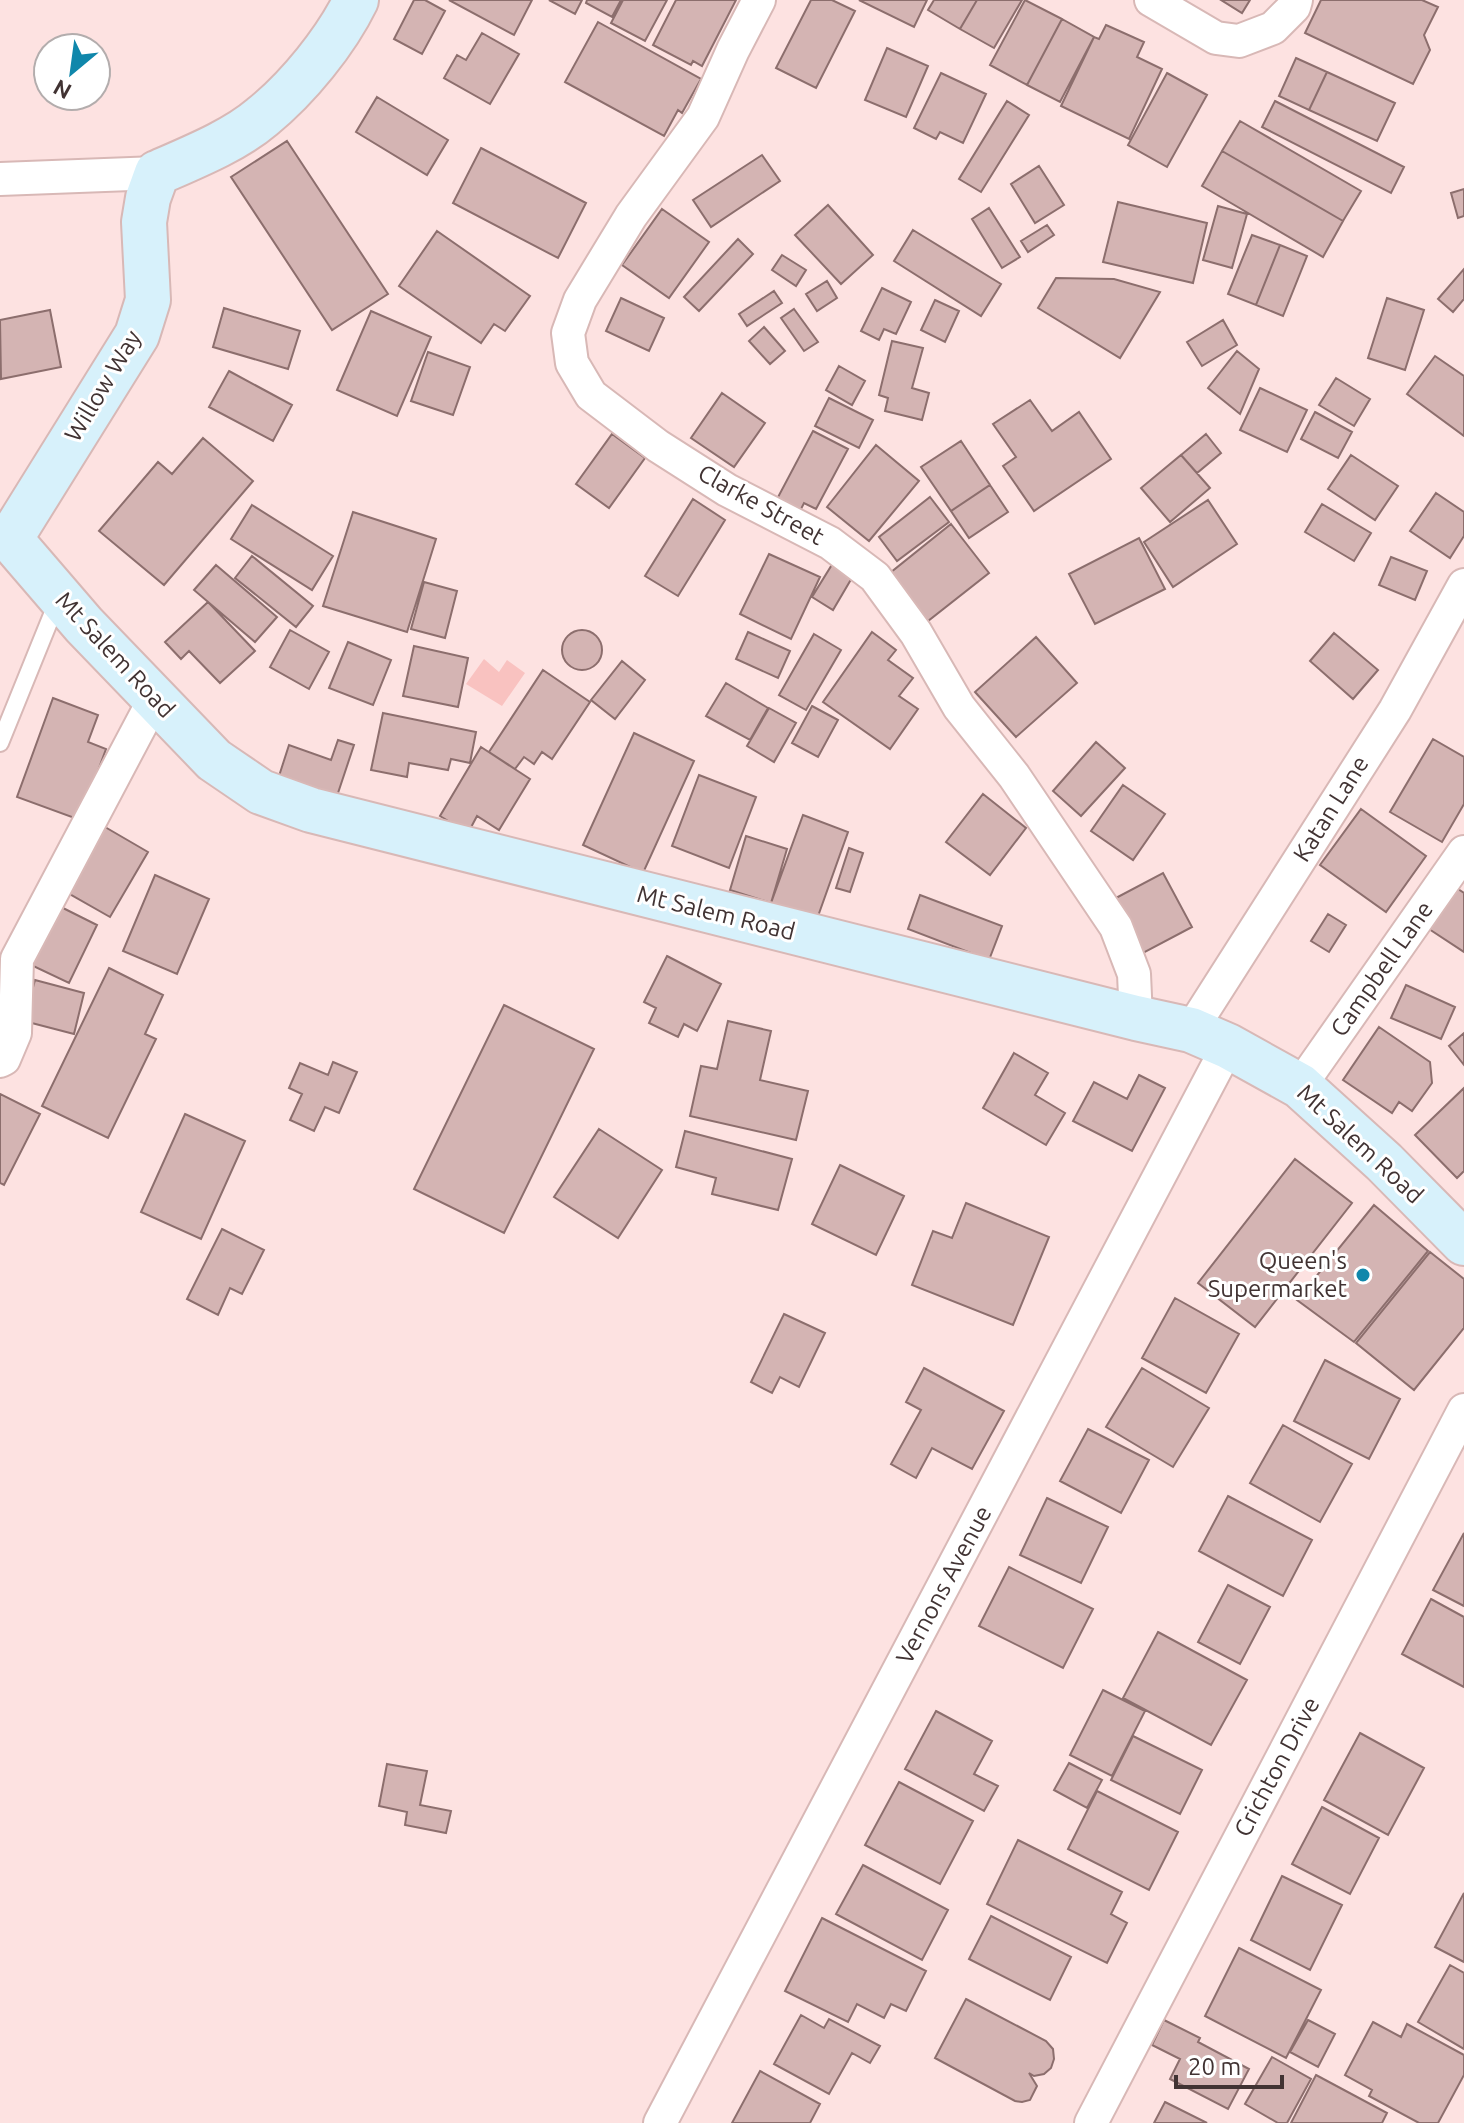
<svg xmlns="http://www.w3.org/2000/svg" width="1464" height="2123" viewBox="0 0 1464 2123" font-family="Ubuntu,sans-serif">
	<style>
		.green { fill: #f9c2c0 }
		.building { fill: #d4b4b3; stroke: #8c6e6d; stroke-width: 2 }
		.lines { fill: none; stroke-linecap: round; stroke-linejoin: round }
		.lane-casing { stroke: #d8b8b6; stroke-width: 20 }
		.street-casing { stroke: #d8b8b6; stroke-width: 36 }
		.secondary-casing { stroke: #d8b8b6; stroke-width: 48 }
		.lane { stroke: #fff; stroke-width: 16 }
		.street { stroke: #fff; stroke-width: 32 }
		.secondary { stroke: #d7f1fb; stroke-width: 44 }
		.poi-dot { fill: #1087ab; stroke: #fff; stroke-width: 3 }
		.labels { text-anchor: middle; stroke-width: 6; stroke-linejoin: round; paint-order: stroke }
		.street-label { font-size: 24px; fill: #413333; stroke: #fff }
		.poi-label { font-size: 24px; fill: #413333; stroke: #fff; text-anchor: end }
	</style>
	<rect width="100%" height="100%" fill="#fde2e1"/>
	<path class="green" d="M484 659 499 672 507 660 525 673 502 706 466 684Z"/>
	<path class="building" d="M414 0H425L445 11 422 54 394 39Z
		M449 0H532L514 35Z
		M549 0H582L575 14Z
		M587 0H621L612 17 586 3Z
		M623 0H667L645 41 611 23Z
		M676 0H736L702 66 693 61 691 65 653 45Z
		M811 0H832L855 11 816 88 776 68Z
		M859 0H927L914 27Z
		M934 0H977L960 29 928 10Z
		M977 0H1022L994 48 960 29Z
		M1025 0 1062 19 1027 85 990 65Z
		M1221 0H1250L1242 13Z
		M1321 0H1422L1438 7 1424 35 1430 50 1413 84 1305 33Z
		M1062 19 1094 37 1060 102 1027 85Z
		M598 22 701 79 682 113 678 110 664 136 565 82Z
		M1106 25 1144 42 1137 57 1162 69 1129 139 1061 106 1094 37 1099 39Z
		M482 33 519 54 490 104 444 78 457 55 466 60Z
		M887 48 928 66 906 117 865 100Z
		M1296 58 1327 72 1309 110 1279 96Z
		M1327 72 1395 103 1377 141 1309 110Z
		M941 73 986 94 963 143 940 132 936 139 914 128Z
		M1167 73 1207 95 1167 167 1128 145Z
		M377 97 448 140 427 175 356 132Z
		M1007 101 1029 115 981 192 959 179Z
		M1275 101 1404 167 1391 193 1262 127Z
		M1240 121 1361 191 1343 221 1222 151Z
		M287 141 388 294 332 330 231 177Z
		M481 148 586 203 558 258 453 203Z
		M1222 151 1343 221 1323 257 1202 186Z
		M762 155 780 181 711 227 693 200Z
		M1039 166 1064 205 1035 223 1011 184Z
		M1464 189V216L1458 218 1451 193Z
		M1118 202 1207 223 1193 283 1103 262Z
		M828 205 873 255 841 284 795 235Z
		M1218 206 1247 214 1232 268 1203 260Z
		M989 208 1020 257 1002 268 972 219Z
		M662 209 709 242 669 298 622 265Z
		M1047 225 1054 235 1028 252 1021 241Z
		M913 230 1001 284 981 316 894 261Z
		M437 231 530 296 505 331 494 324 481 343 399 286Z
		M1252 235 1280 245 1256 305 1228 294Z
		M738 239 753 254 699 311 684 297Z
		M1280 245 1307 256 1283 316 1256 305Z
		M782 255 806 270 796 286 772 270Z
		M1464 269V299L1453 312 1438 299Z
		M1056 278 1114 279 1160 292 1120 358 1038 308Z
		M827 281 837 298 817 311 806 294Z
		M882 288 911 302 896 334 884 329 879 340 861 331Z
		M774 291 782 303 747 326 739 314Z
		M621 298 664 318 649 351 606 331Z
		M1387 298 1424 310 1405 370 1368 358Z
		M935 300 959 311 945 342 921 330Z
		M224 308 300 331 288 369 213 347Z
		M794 309 818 342 804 351 781 318Z
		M50 310 61 367 1 379 0 320Z
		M371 311 431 337 397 416 337 390Z
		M1223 320 1237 345 1202 366 1187 342Z
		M764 327 785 351 770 364 749 341Z
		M892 341 923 348 912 388 929 393 922 420 885 411 888 398 879 395Z
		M1237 351 1259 369 1240 414 1208 388Z
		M428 352 470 367 453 415 411 401Z
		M1435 356 1464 376V436L1407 394Z
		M839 366 865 381 852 405 826 390Z
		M229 371 292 405 273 441 209 407Z
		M1336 378 1370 399 1354 426 1319 405Z
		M1260 388 1307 410 1287 452 1240 430Z
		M722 393 765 423 734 467 691 438Z
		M829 398 873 420 859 448 815 426Z
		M1030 400 1052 431 1079 412 1111 459 1034 511 1003 466 1016 457 993 424Z
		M1315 412 1352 432 1338 458 1301 439Z
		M813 431 848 449 816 509 804 503 800 511 777 499Z
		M612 434 645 458 609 508 576 484Z
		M1206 434 1221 453 1197 473 1181 455Z
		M203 438 253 481 164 585 99 531 158 462 172 474Z
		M961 441 990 485 951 511 921 467Z
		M876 445 919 481 869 541 827 507Z
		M1181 455 1210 488 1170 522 1141 488Z
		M1351 455 1398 486 1375 520 1328 489Z
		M990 485 1008 512 969 538 951 511Z
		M1436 493 1464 512V536L1450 558 1410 531Z
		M930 497 949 522 897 561 879 537Z
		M693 499 725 520 678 596 645 576Z
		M1208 500 1237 544 1173 587 1144 542Z
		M1322 504 1371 533 1354 561 1305 532Z
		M252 505 333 556 312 590 231 539Z
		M353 512 436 539 407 632 323 606Z
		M951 524 989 573 928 621 890 573Z
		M1139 538 1165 589 1095 624 1069 574Z
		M769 554 820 577 791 639 740 614Z
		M252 556 313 606 296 627 235 578Z
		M1391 557 1427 571 1415 600 1379 585Z
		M833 563 853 576 833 610 812 597Z
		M216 565 277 617 255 642 194 590Z
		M424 582 457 591 445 638 411 629Z
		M208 602 255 651 220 683 189 651 181 659 165 642Z
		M290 630 329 652 309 689 270 667Z
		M562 650a20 20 0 1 1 40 0a20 20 0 1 1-40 0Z
		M748 632 790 651 778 678 736 659Z
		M872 632 896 650 888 660 913 678 899 696 918 709 890 749 823 702Z
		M1334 633 1378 670 1353 699 1310 661Z
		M814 634 841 650 806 710 779 695Z
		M1036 637 1077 683 1016 737 975 692Z
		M348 642 391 660 373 705 329 688Z
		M414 646 468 658 458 707 403 696Z
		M622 661 645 680 615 719 591 700Z
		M543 670 590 702 552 759 542 752 534 764 524 757 515 769 489 752Z
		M726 683 768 708 750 740 706 716Z
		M53 698 98 715 88 742 106 749 80 820 17 797Z
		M812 706 838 720 818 757 792 743Z
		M769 708 796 723 774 762 747 746Z
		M383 713 476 732 470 763 451 759 448 770 409 763 407 777 371 770Z
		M634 733 694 761 643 873 583 845Z
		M1433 739 1464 757V804L1442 842 1390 812Z
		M338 740 354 745 337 796 279 776 289 745 331 760Z
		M1096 742 1125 768 1081 816 1053 791Z
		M481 747 530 779 499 830 477 816 468 833 440 816Z
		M699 775 756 797 729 868 672 846Z
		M1123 785 1165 814 1133 860 1091 831Z
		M983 794 1026 828 990 875 946 842Z
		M1361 809 1426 856 1386 912 1320 865Z
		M803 815 848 832 817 919 771 903Z
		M105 827 148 852 110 917 68 893Z
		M746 836 787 849 771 903 730 890Z
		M849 848 863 853 850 892 836 888Z
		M1163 873 1192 927 1143 953 1114 899Z
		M155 875 209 899 177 974 123 951Z
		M1455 887 1464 893V952L1429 929Z
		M920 895 1002 926 989 960 908 929Z
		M57 905 97 925 69 983 29 964Z
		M1328 914 1346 925 1329 952 1311 941Z
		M667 956 721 984 697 1031 684 1024 678 1037 649 1023 656 1008 644 1002Z
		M109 968 163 995 145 1034 156 1039 108 1138 42 1106Z
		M35 980 84 993 74 1034 24 1021Z
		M1406 985 1455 1007 1441 1039 1391 1018Z
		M504 1005 594 1049 504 1233 414 1189Z
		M728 1021 771 1031 760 1080 808 1091 796 1140 690 1116 701 1066 717 1069Z
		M1379 1027 1430 1062 1432 1083 1412 1111 1399 1102 1392 1113 1343 1080Z
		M1464 1033V1065L1449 1046Z
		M1014 1053 1048 1073 1035 1095 1065 1113 1046 1145 983 1108Z
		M333 1062 357 1072 339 1113 325 1107 314 1131 290 1120 302 1094 289 1088 300 1063 328 1075Z
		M1139 1075 1165 1088 1132 1151 1073 1121 1094 1082 1127 1099Z
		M1464 1088V1171L1457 1178 1415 1135Z
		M0 1094 40 1114 4 1185 0 1183Z
		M185 1114 245 1141 201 1239 141 1212Z
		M599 1129 662 1170 618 1238 554 1197Z
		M685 1131 792 1159 778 1210 712 1194 716 1178 676 1167Z
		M1295 1159 1352 1203 1255 1327 1198 1283Z
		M840 1165 904 1196 876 1255 812 1224Z
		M966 1203 1049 1237 1013 1325 912 1285 933 1231 952 1238Z
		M1374 1205 1428 1251 1354 1342 1297 1300Z
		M222 1229 264 1250 242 1294 230 1288 218 1315 187 1299Z
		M1430 1252 1464 1279V1328L1414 1390 1356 1343Z
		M1175 1298 1239 1334 1206 1393 1142 1358Z
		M784 1314 825 1333 799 1387 780 1377 772 1393 751 1382Z
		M1325 1360 1400 1399 1369 1459 1294 1421Z
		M924 1368 1004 1411 972 1469 932 1448 916 1478 891 1464 921 1410 906 1402Z
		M1142 1368 1209 1408 1173 1467 1106 1427Z
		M1283 1425 1352 1464 1320 1522 1250 1483Z
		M1088 1429 1149 1460 1121 1513 1060 1481Z
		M1228 1496 1312 1540 1283 1596 1199 1551Z
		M1047 1498 1108 1527 1081 1583 1020 1555Z
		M1464 1533V1606L1433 1590Z
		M1009 1567 1093 1609 1063 1668 979 1626Z
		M1228 1585 1270 1607 1240 1664 1198 1642Z
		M1431 1599 1464 1617V1687L1402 1654Z
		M1158 1632 1247 1680 1211 1745 1123 1698Z
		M1103 1690 1145 1711 1112 1776 1070 1755Z
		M936 1711 992 1741 974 1774 998 1786 984 1811 905 1769Z
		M1360 1733 1424 1768 1388 1835 1324 1800Z
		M1133 1736 1202 1770 1180 1814 1111 1780Z
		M1069 1763 1102 1780 1087 1808 1054 1790Z
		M387 1764 427 1771 420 1805 451 1811 446 1833 405 1825 407 1812 379 1806Z
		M899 1782 973 1821 940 1884 865 1845Z
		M1097 1791 1178 1832 1149 1890 1068 1849Z
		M1322 1807 1379 1838 1350 1894 1292 1864Z
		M1018 1840 1122 1892 1111 1914 1127 1923 1107 1963 987 1904Z
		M863 1865 948 1910 922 1960 836 1914Z
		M1282 1876 1342 1905 1310 1970 1251 1940Z
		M1464 1893V1962L1435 1947Z
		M991 1916 1071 1957 1050 2000 969 1959Z
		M822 1918 926 1971 906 2011 891 2004 884 2018 857 2004 848 2022 785 1991Z
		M1239 1948 1321 1990 1286 2058 1205 2016Z
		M1450 1965 1464 1973V2049L1418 2022Z
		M966 1999 1046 2041 1053 2049 1054 2059 1051 2068 1044 2074 1034 2076 1029 2073 1037 2086 1030 2100 1022 2102 1015 2101 935 2058Z
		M801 2015 824 2028 829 2019 880 2046 870 2063 852 2053 829 2094 774 2064Z
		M1164 2020 1200 2038 1198 2042 1249 2069 1228 2109 1170 2079 1180 2059 1152 2045Z
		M1308 2020 1335 2034 1318 2067 1290 2052Z
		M1373 2022 1401 2037 1407 2024 1464 2055V2075L1438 2123H1419L1369 2096 1372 2090 1345 2075Z
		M1272 2057 1311 2079 1287 2123H1278L1245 2104Z
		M760 2071 820 2104 810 2123H732Z
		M1316 2075 1387 2113 1382 2123H1291Z
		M1165 2102 1207 2123H1154Z"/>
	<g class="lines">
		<defs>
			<path id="lane" d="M0 743 58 600"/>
			<path id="street" d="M759 0 733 50 703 117 631 216 580 300 568 333 572 363 591 395 658 446 727 490 830 543 875 577 916 633 959 707 1014 776 1116 927 1134 974 1136 1018
				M1151 0 1216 38 1239 41 1273 28 1294 7 1296 0
				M0 179 157 173
				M1191 1030 1395 710 1464 585
				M0 1061 4 1059 15 1033 17 959 155 698
				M1300 1086 1464 852
				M660 2123 1228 1046
				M1091 2123 1464 1410"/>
			<path id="secondary" d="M356 0C336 41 298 88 262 117 234 141 191 158 157 173L148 198 144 222 148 300 137 335 10 539 84 625 214 760 261 792 311 810 1136 1018 1191 1030 1228 1046 1300 1086 1384 1162 1464 1243"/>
		</defs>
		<use href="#lane" class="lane-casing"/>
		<use href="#street" class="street-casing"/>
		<use href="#secondary" class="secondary-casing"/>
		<use href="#lane" class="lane"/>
		<use href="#street" class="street"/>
		<use href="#secondary" class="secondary"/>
	</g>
	<circle class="poi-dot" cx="1363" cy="1275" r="8"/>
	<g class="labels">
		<g class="street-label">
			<text transform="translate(103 386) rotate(-59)" y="8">Willow Way</text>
			<text transform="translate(761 505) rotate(29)" y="8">Clarke Street</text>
			<text transform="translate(115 655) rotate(47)" y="8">Mt Salem Road</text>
			<text transform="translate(1331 809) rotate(-58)" y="8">Katan Lane</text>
			<text transform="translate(716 913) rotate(14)" y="8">Mt Salem Road</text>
			<text transform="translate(1382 969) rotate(-55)" y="8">Campbell Lane</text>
			<text transform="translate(1360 1144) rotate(43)" y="8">Mt Salem Road</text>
			<text transform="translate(944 1585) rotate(-62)" y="8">Vernons Avenue</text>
			<text transform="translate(1277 1767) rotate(-62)" y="8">Crichton Drive</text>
		</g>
		<g class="poi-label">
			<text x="1347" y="1269">Queen's<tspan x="1347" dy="28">Supermarket</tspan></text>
		</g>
	</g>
	<g transform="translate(72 72) rotate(209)"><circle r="38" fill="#ffffff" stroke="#b3adad" stroke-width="2"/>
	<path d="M0-6L14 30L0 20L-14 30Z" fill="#1087ab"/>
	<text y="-12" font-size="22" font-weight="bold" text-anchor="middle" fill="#413333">N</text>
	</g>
	<path d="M1176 2075v12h106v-12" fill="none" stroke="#413333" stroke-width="4"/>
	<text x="1188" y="2075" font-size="24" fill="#413333" stroke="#ffffff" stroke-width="6" paint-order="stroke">20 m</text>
</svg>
